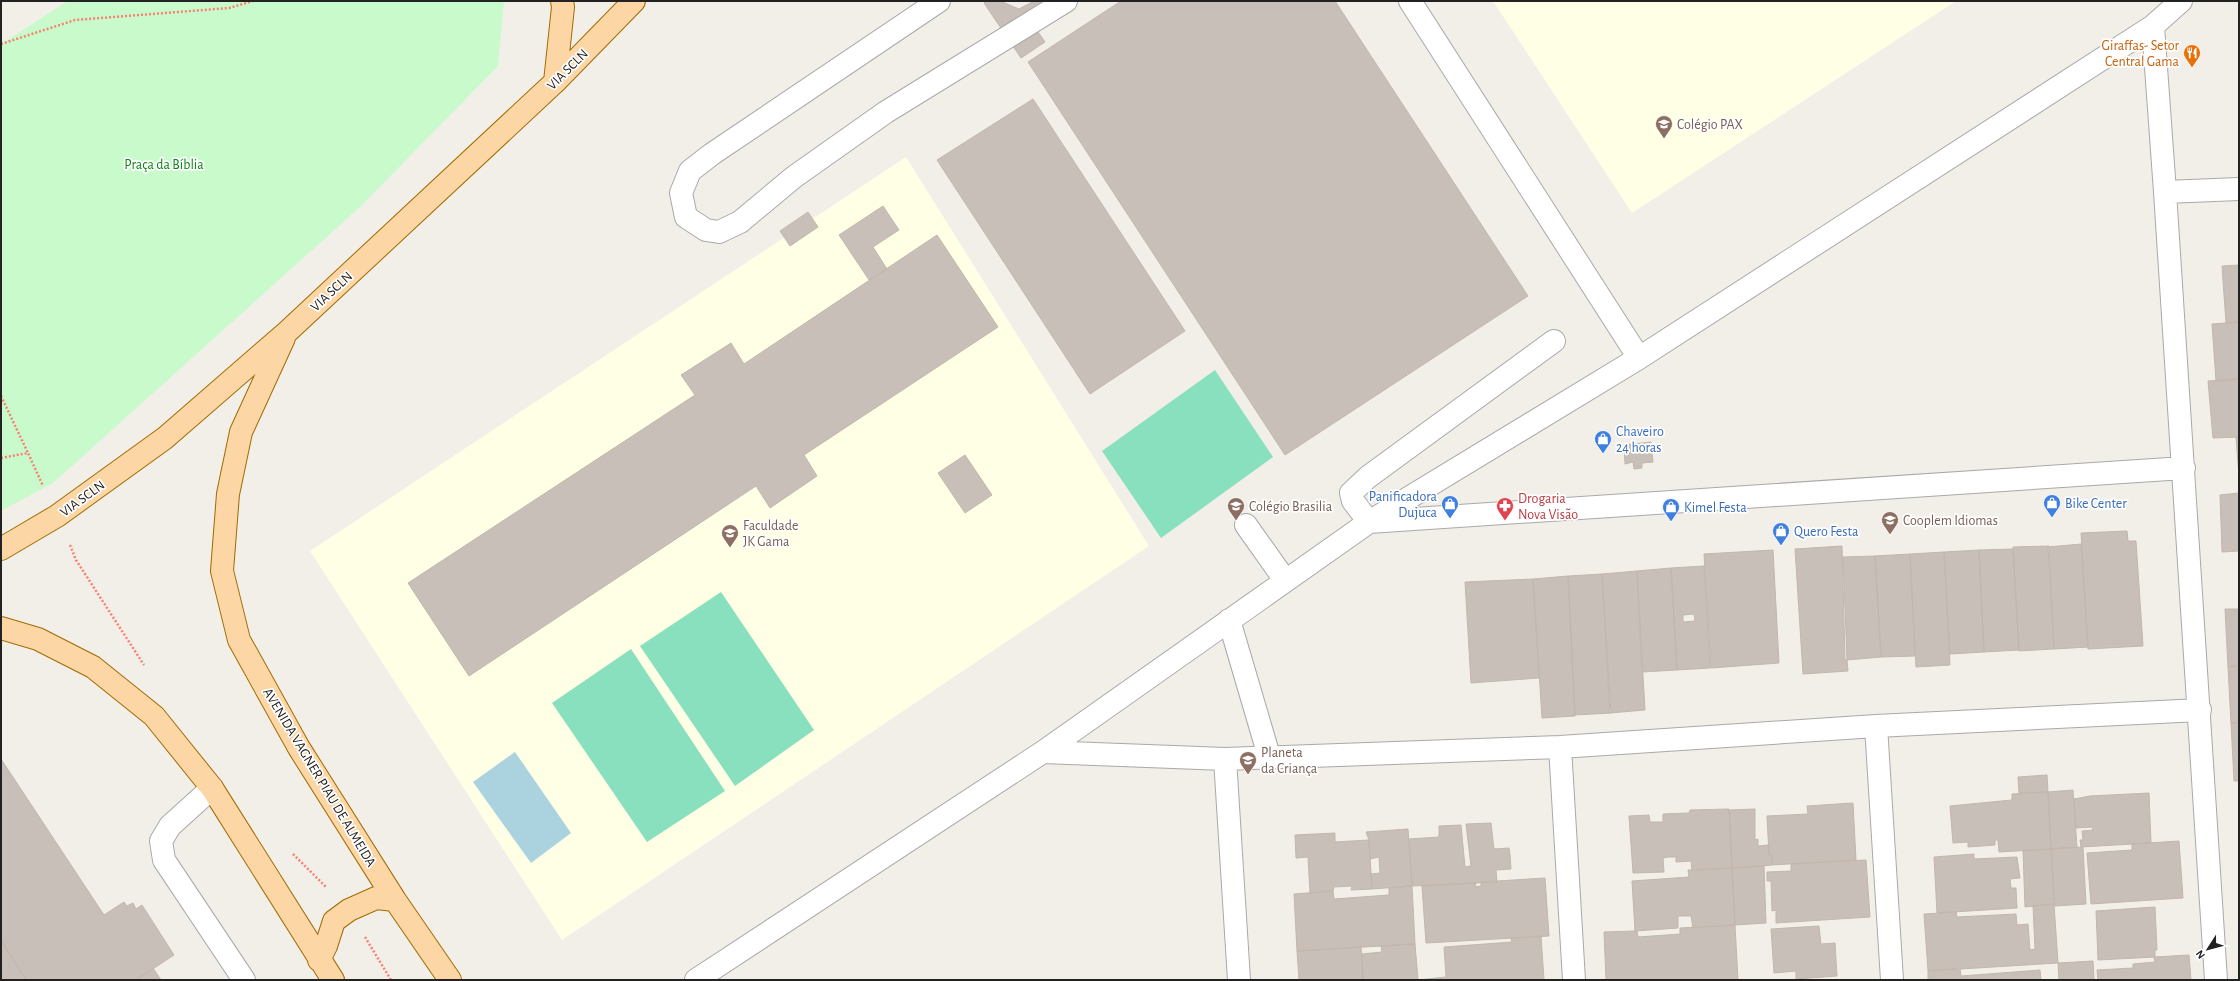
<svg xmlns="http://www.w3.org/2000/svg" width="2240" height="981" viewBox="0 0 2240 981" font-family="'Alegreya Sans',sans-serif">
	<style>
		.education { fill: #ffffe5 }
		.park { fill: #c8facc }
		.pitch { fill: #88e0be }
		.water { fill: #aad3df }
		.building { fill: #c7bfb8; stroke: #c4b6ab; fill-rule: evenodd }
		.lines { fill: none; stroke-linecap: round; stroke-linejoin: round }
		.minor-casing { stroke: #a9a9a9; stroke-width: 24 }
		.major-casing { stroke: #a06b00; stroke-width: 24 }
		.path { stroke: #fa8072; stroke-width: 2.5; stroke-dasharray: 2 2; stroke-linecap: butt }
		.minor { stroke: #fff; stroke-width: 22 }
		.major { stroke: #fcd6a4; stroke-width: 22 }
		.labels { text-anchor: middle; stroke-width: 3.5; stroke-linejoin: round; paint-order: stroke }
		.food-label { font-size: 14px; fill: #c56008; stroke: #fff; text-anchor: end }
		.street-label { font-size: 14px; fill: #222; stroke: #fff }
		.education-label { font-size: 14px; fill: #785e54; stroke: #fff; text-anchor: start }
		.park-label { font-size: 14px; fill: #0c8416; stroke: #fff }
		.shop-label { font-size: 14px; fill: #366cbe; stroke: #fff; text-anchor: start }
		.health-label { font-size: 14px; fill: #be3a42; stroke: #fff; text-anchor: start }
	</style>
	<rect width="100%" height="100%" fill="#f2efe9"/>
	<path class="education" d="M1493 1H1956L1632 213Z
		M906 157 1149 546 562 940 310 551Z"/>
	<path class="park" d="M68 1H504L498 66 361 206 53 483 1 511V44Z"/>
	<path class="pitch" d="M1215 370 1273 457 1161 538 1102 451Z
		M721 592 814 730 735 786 640 646Z
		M631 649 725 791 647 842 552 703Z"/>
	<path class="water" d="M515 752 571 833 531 863 473 782Z"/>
	<path class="building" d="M987 1H1000L1019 9 1034 1H1052L1036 29 1045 42 1021 58 984 3Z
		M1121 1H1335L1528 296 1285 455 1028 62Z
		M1033 99 1185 331 1090 394 937 160Z
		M883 206 899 230 873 247 887 269 869 280 839 235Z
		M808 212 818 227 790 246 780 231Z
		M937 235 998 327 804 455 817 476 770 508 756 486 469 676 408 583 695 395 681 375 731 343 744 364Z
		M2239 265V322L2226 323 2222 266Z
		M2239 322V379L2216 381 2212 324Z
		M2239 379V437L2213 438 2208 381Z
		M2236 437H2239V476Z
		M1651 442 1653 462 1642 463V468L1634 469 1633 462 1625 464 1624 445Z
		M965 455 992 495 965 513 938 473Z
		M2239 493V551L2222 552 2220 495Z
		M2127 531 2128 541H2136L2143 646 2088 649 2081 533Z
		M2081 544 2088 647 2054 649 2048 547Z
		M1842 546 1845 660H1847L1848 671 1803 674 1795 549Z
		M2049 546 2054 649 2019 651 2013 547Z
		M2013 549 2019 650 1984 652 1979 550Z
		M1773 550 1779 663 1711 668 1704 554Z
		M1979 550 1984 652 1950 654 1944 552Z
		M1944 552 1950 665 1916 667 1910 554Z
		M1910 554 1915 656 1881 657 1875 556Z
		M1875 556 1881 657 1847 660 1843 557Z
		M1704 566 1710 668 1677 670 1671 568ZM1694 614 1695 621 1683 622V615Z
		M1671 568 1677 670 1642 672 1637 571Z
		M1637 571 1645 710 1610 713 1602 574Z
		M1602 574 1611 713 1575 715 1568 576Z
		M1568 576 1575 716 1542 718 1533 579Z
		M1533 579 1539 678 1471 683 1465 582Z
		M2225 609H2239V666L2228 667Z
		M2231 666H2239V723H2231L2228 667Z
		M2231 723H2239V781H2234Z
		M1 759 104 915 124 902 127 906 133 903 136 909 142 905 174 955 136 980H26L1 940Z
		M2047 775 2048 792 2019 793 2018 777Z
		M2073 790 2077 847 2051 849 2048 792Z
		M2048 792 2051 849 1999 852 1998 840H1995V845L1968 847V842L1953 843 1950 806 2012 800V794Z
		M2149 793 2151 843 2081 847 2080 840H2083L2082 831 2093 830 2092 827 2076 828 2074 799 2090 796Z
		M1853 803 1856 860 1772 865V854L1769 855 1767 816 1808 814 1807 806Z
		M1729 809 1732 868 1692 871 1691 861 1676 862V857H1668L1663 858 1664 872 1633 873 1629 816 1649 815 1650 822H1663V814L1689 813 1690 810Z
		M1755 809V840L1758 839V846L1768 845 1769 855 1772 854V865L1732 868 1729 810Z
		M1491 823 1494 849 1509 848 1510 855 1511 869 1496 870 1497 882 1412 886 1409 839 1439 837V826L1461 825 1465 867 1471 866 1466 824Z
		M1408 829 1412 886 1372 889 1371 874 1380 873 1379 857 1370 859 1369 840 1366 832Z
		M1335 833V842L1369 840 1372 889 1351 890 1352 886 1334 887 1333 891 1310 893 1308 857 1296 858 1295 835Z
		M2179 841 2183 898 2091 904 2087 853 2132 850V844Z
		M2083 847 2086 904 2055 906 2051 849Z
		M2051 849 2054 904 2025 907 2023 851Z
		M1974 854V859L2017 857 2020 878 2010 879 2011 888H2016L2017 908 1937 913 1934 857Z
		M1866 860 1870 917 1776 923V910L1772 911 1771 881H1767V872L1791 871V864Z
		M1764 866 1766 923 1735 925 1732 868Z
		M1732 868 1735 925 1693 928 1691 916H1678V928L1635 931 1632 881 1689 877 1688 870Z
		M1545 878 1549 936 1426 943 1422 886 1476 883 1475 887 1481 886V882Z
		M1412 886 1415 944 1297 951 1294 894 1333 891 1334 899 1389 895V888Z
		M2054 904 2058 963 1928 971 1924 914 1956 912 1957 917 2016 914 2017 925 2028 924 2030 950 2035 949 2033 906Z
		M2155 907 2157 950H2155V957L2098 960 2096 911Z
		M1735 925 1738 980H1606L1604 932 1635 931H1637L1638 937 1680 934V928Z
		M1819 926 1821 944 1835 943 1837 976 1796 979V971L1774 973 1771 929Z
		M1541 936 1544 980H1418L1446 977 1444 947 1512 942 1511 938Z
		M1 940 26 980H1Z
		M1415 944 1418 980H1363L1362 954 1382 952 1381 946Z
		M1361 947 1363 980H1299L1297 951Z
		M2189 955 2191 980H2098L2097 970 2133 968V964L2155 962 2154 957Z
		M2093 961 2094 980H2059L2058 963Z
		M153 968 161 980H136L149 971Z
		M1960 968 1961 976 2040 970 2041 980H1928V971Z"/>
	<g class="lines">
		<defs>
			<path id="minor" d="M939 1 712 154 690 171 681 193 686 217 706 230 719 232 740 222 794 177 886 112 1066 1
				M1410 1 1639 358
				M2153 26 2165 192 2239 189
				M2165 192 2216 980
				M1554 341 1368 477 1351 493 1353 501 1369 522 2184 468
				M1246 525 1285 580
				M1229 620 1269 756
				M1876 726 1892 980
				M1560 747 1574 980
				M1043 752 1225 759 1560 747 1876 726 2200 710
				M1225 759 1239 980
				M212 788 170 826 161 841 164 860 244 980
				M696 980 1043 752 1369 522 1639 358 2153 26 2181 1"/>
			<path id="major" d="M555 82 563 7 562 1
				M284 338 241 432 228 494 222 571 239 640 299 748 395 900 450 980
				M1 549 57 516 165 438 287 332 555 82 634 1
				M1 628 38 639 93 667 154 716 212 788 333 980
				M319 960 326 946 334 921 349 910 376 898 395 900"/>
		</defs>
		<use href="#minor" class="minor-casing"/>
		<use href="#major" class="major-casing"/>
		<path class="path" d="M1 44 75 20 229 8 253 1
			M1 396 28 453
			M1 458 28 453 43 486
			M70 545 76 560 144 665
			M293 854 326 887
			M365 937 391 980"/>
		<use href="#minor" class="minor"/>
		<use href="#major" class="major"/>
	</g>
	<defs>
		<symbol id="restaurant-pin" viewBox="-11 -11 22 30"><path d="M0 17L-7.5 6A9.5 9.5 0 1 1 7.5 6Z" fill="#e8710a" stroke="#fff"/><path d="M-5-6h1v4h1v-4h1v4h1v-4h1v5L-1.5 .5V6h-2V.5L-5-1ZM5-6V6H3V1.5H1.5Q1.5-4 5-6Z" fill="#fff"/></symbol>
		<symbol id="university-pin" viewBox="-11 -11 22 30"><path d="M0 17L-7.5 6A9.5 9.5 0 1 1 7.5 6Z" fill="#8d6e63" stroke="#fff"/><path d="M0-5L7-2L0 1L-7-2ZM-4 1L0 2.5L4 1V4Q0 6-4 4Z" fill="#fff"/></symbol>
		<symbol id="shop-pin" viewBox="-11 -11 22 30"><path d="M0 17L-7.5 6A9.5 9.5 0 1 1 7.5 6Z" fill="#3f7fe0" stroke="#fff"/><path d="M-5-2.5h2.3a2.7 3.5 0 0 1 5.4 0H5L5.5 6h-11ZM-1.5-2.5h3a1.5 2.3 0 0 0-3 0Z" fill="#fff"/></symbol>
		<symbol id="pharmacy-pin" viewBox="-11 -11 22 30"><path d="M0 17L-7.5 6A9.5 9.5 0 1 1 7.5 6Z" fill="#e0444e" stroke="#fff"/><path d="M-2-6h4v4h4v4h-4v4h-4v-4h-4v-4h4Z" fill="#fff"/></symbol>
		<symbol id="school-pin" viewBox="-11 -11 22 30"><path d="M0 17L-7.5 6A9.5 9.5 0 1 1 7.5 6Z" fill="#8d6e63" stroke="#fff"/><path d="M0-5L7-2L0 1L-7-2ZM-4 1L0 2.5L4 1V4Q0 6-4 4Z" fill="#fff"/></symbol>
	</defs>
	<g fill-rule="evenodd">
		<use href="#restaurant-pin" x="2182" y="43" width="20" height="27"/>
		<use href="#university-pin" x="1654" y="114" width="20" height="27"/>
		<use href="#shop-pin" x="1593" y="429" width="20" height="27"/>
		<use href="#shop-pin" x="2042" y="493" width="20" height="27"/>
		<use href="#shop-pin" x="1440" y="494" width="20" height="27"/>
		<use href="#university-pin" x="1226" y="496" width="20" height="27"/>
		<use href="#pharmacy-pin" x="1495" y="496" width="20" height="27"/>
		<use href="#shop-pin" x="1661" y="497" width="20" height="27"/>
		<use href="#school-pin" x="1880" y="510" width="20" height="27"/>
		<use href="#shop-pin" x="1771" y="521" width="20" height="27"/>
		<use href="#university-pin" x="720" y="523" width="20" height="27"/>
		<use href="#school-pin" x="1238" y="750" width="20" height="27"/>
	</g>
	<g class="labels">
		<g class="food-label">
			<text x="2179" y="50">Giraffas- Setor<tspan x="2179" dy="16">Central Gama</tspan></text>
		</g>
		<g class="street-label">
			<text transform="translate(567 69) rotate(-45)" y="5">VIA SCLN</text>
			<text transform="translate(331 291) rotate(-43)" y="5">VIA SCLN</text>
			<text transform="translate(82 498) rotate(-36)" y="5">VIA SCLN</text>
			<text transform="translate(320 777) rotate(59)" y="5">AVENIDA VAGNER PIAU DE ALMEIDA</text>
		</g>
		<g class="education-label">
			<text x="1677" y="129">Colégio PAX</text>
			<text x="1249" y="511">Colégio Brasilia</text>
			<text x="1903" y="525">Cooplem Idiomas</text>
			<text x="743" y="530">Faculdade<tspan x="743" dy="16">JK Gama</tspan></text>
			<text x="1261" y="757">Planeta<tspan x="1261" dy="16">da Criança</tspan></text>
		</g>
		<g class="park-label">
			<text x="164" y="169">Praça da Bíblia</text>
		</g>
		<g class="shop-label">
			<text x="1616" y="436">Chaveiro<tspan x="1616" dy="16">24 horas</tspan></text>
			<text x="1437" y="501" text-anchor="end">Panificadora<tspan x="1437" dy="16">Dujuca</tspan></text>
			<text x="2065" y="508">Bike Center</text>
			<text x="1684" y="512">Kimel Festa</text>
			<text x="1794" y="536">Quero Festa</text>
		</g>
		<g class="health-label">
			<text x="1518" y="503">Drogaria<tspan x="1518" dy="16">Nova Visão</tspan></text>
		</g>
	</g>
	<rect width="2240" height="981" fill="none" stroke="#222222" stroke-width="4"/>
	<g transform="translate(2208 949) rotate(234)" stroke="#ffffff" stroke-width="3" paint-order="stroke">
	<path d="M0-3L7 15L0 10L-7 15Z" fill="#222222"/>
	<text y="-6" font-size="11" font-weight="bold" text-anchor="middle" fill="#222222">N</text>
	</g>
</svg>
